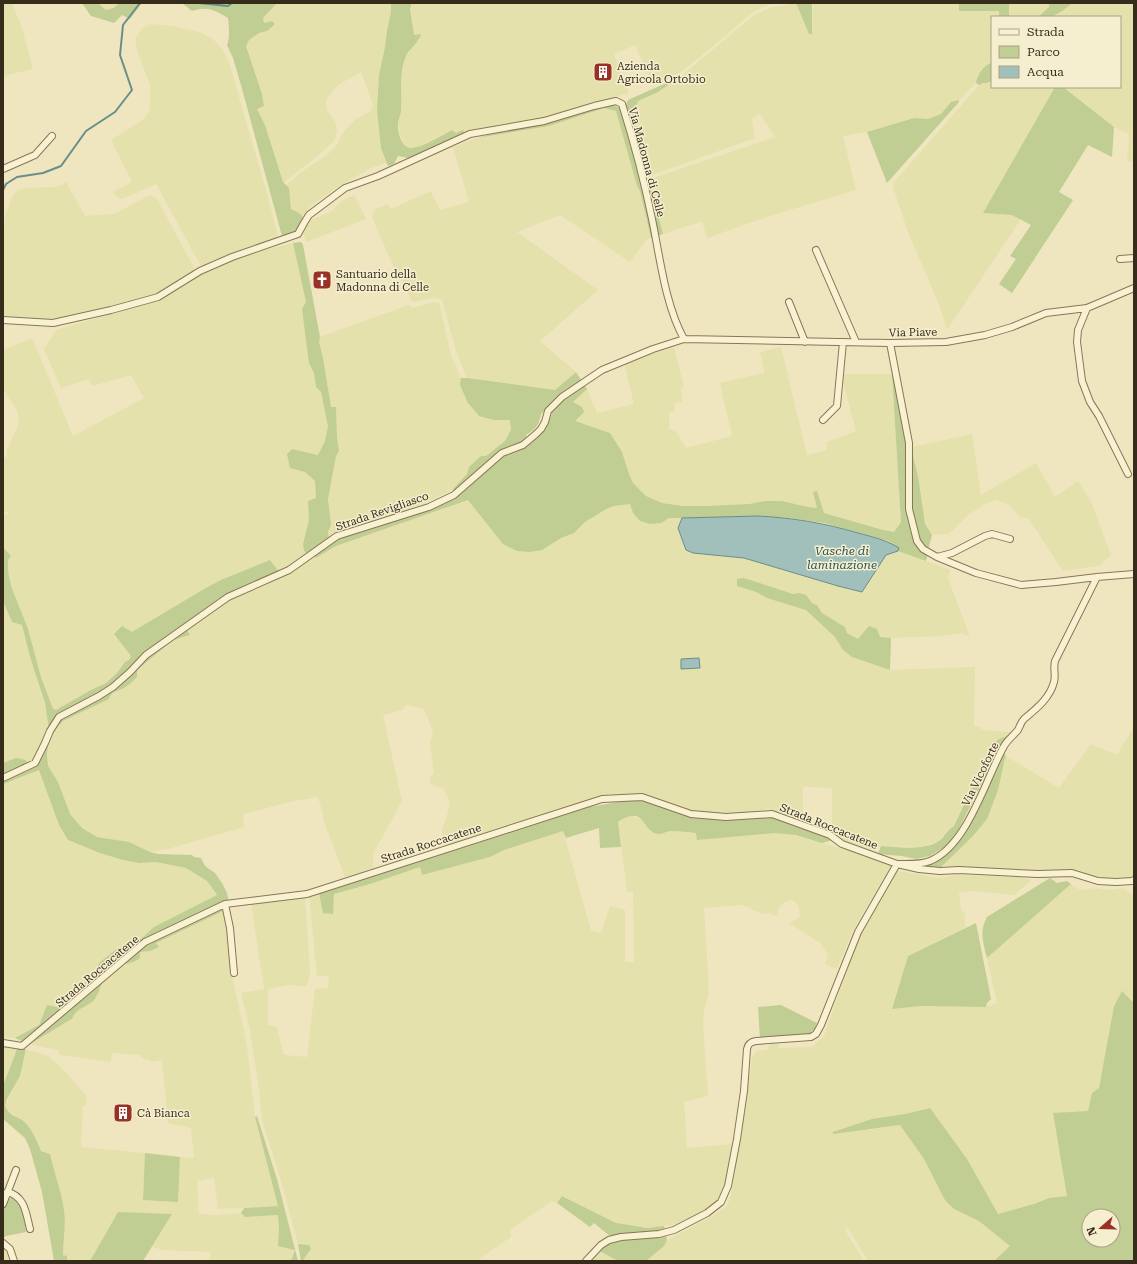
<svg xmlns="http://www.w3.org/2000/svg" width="1137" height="1264" viewBox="0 0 1137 1264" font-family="'Roboto Serif',serif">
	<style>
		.farmland { fill: #e4e1ac }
		.green { fill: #c0cd93; fill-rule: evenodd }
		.water { fill: #a2c0bb; stroke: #698e89 }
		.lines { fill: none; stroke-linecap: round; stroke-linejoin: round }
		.stream { stroke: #698e89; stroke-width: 2 }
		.minor-casing { stroke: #887657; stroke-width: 8 }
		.minor { stroke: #f9f2d2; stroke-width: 6 }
		.labels { text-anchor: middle; stroke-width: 3; stroke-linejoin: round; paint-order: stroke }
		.poi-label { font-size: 11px; fill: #372c1c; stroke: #f6efcf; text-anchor: start }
		.street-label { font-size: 11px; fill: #372c1c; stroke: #f6efcf }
		.water-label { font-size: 12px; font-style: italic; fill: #2b5557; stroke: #f6efcf }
	</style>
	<rect width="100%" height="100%" fill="#efe6bf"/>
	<path class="farmland" d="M3 3H12L22 28 33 69 3 76Z
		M98 3H119L114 8 106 10Z
		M277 3H391V12L387 31 385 47 379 75 377 110 381 148 387 163 371 168 336 188 311 206 303 218 300 214 291 209 289 188 286 185 304 170 326 156 337 145 342 134 347 128 356 119 370 112 373 105 361 72 338 85 326 100 327 110 336 123 337 131 335 140 321 153 283 183 265 125 257 109 264 105 262 94 246 46 248 40 259 33 267 31 275 24 272 21 264 23 263 18Z
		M412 3H774L767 5 750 14 722 39 680 73 653 85 635 45 614 54 629 93 540 119 465 134 456 133 451 130 415 149 407 148 402 142 398 128 400 112 401 80 405 59 411 48 420 40V34L414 35 412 25 410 9Z
		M796 3 809 34H812L813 3H959L960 11H999V17H992V62L988 63 977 77 976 83 959 100 951 102 941 114 928 119 914 118 867 132 843 136 856 190 770 216 707 238 702 221 663 234 649 182 656 177 775 137 760 114 752 119 755 138 652 175 646 180 641 162 644 153 635 126 634 112 638 101 658 92 680 77 753 16 769 8Z
		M1009 3H1049V7L1038 17H1009Z
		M1073 3H1134V162L1127 161 1129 134 1114 127 1063 87H1120V17H1055V16L1062 13 1065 8Z
		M151 24 172 26 200 32 213 39 223 50 230 65 237 89 246 122 267 193 278 236 277 240 206 266H201L156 184 122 199 118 198 113 192 132 182 111 140 144 119 150 109V85L136 47V37L143 28Z
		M992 81V87H1055L983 213 1012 215 1021 219 947 330 940 307 908 232 894 190 893 185 896 180 979 85 983 83H987Z
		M604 108 617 111 637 186 640 191 651 238 647 239 630 262 560 215 517 232 598 290 540 341 576 372 555 390 467 378 456 351 442 299 433 298 412 302 397 269 394 268 372 217 376 209 387 204 391 209 431 191 440 210 469 202 453 147 477 138 549 126Z
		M66 182 85 216 114 214 150 195 157 199 196 271 157 294 111 308 55 320 3 317V240L5 217 12 197 18 190 26 188 55 187 62 185Z
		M354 195 366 219 306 242 303 232 309 221 332 211 340 202Z
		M293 243 306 302 309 363 314 373 316 387 321 392 328 426 325 441 318 455 292 449 290 468 305 472 315 481 316 498 308 501 309 520 303 544 308 554 291 566 279 572 204 589 132 632 114 634 131 656 129 660 125 662 117 673 106 683 91 690 56 710 53 709 41 677 28 629 11 586 8 571V560L10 556 3 547V516L9 513V511L3 512V458L7 457V450L19 423 18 412 3 389V350L32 338 73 436 144 398 131 375 92 386 89 379 61 388 44 349 56 330 156 301 201 274 252 253Z
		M434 302 439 303 451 355 461 378 494 420H510L511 430 505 441 467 474 453 489 436 498 382 519 332 533 329 539 328 532 331 525 328 499 336 456 339 451 337 438 336 407 331 408 323 358 319 342 320 337 408 305 413 308Z
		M674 347 684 387 681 388 682 402 674 403 675 411 669 413V429L675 430 686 448 732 436 720 383 765 373 760 352 781 347 807 455 827 450V442L856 431 842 378 844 374H892L901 522 894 532 883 530 824 513 813 492 817 508 808 507 782 501H765L749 504 705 506H683L662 503 646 496 633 483 629 474 622 452 610 433 574 421 572 402 587 389 597 413 634 404 624 363Z
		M972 434 981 495 1036 463 1055 497 1078 481 1092 504 1111 555 1099 566 1063 571 1029 519 1020 517 1009 505 997 500 985 504 967 516 949 534 932 535 925 524 912 447Z
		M468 500 561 538 574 533 585 522 608 508 614 506 630 504 633 514 682 518 678 528 693 553 744 558 838 586 862 592 886 555 898 551 951 570 948 578 970 637 961 633 942 636 891 638 879 637 859 639 847 633 845 627 822 613 817 605 812 603 799 593 793 594 737 586 756 592 768 598 806 610 835 637 843 650 852 657 890 670 975 667 974 726 981 727V730L1009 732 1007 736 999 739 993 744 954 826 948 829 939 841 924 847 881 846 873 850 845 842 839 836 832 832V788L803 787V822L769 809 726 815 692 812 642 794H610L448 846 442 839V829L447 816 450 802 444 789 431 784 429 778 434 773 430 744 433 732 424 709 406 705 402 710 383 715 402 801 373 854V868L345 877 323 819V814L318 797 290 802 243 814 244 827 168 849 150 852 129 842 97 837 82 828 70 814 48 766 47 755 48 745 55 729 63 721 109 699 112 694 119 689 137 670 173 640 190 635 186 628 229 598 292 571 315 556 317 558 336 546Z
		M3 601 12 622 22 625 47 712 49 729 34 761 27 764 16 758 3 763Z
		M1134 727V876L1131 878 1116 880 1038 871 942 866 973 836 987 819 1006 756 1059 788 1091 744 1117 755Z
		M39 769 59 825 68 840 100 853 123 860 139 863 156 862 186 868 207 881 217 896 154 927 141 939 118 948 100 962 92 977 57 1007 47 1005 39 1025 15 1038H3V784Z
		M628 815 633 816 644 821 650 831 659 834 671 831 697 833V840L775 833 796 835 888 862 891 866 853 930 837 969 825 964 828 955 820 943 789 923 794 921 800 916 799 906 792 900 784 902 778 909 777 916 769 913 762 914 743 905 704 908 709 991 704 1012 703 1026 708 1096 684 1102 687 1148 734 1144 729 1164 726 1184 721 1196 712 1207 695 1216 673 1225 648 1228 616 1223 563 1196 557 1203 552 1201 510 1230 511 1237 476 1261H303L309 1245 298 1244 280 1177 262 1120 259 1090 250 1030 241 993 264 989 251 902 305 896 310 974 308 983 305 986 288 985 268 989V1025L277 1027 283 1053 285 1055 307 1057 315 989 328 988 329 976H317L309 895 319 893 333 914V894L370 884 420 867 422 875 490 857 504 850 563 831 591 931 601 933 610 906 625 910V962H634L633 892H627L618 822Z
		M899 871 939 878 956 875 1020 877 1031 880 1014 895 974 891 959 893 961 909 966 914 964 919 966 927 908 956 892 1009 921 1006 986 1007 997 1003 987 958 1071 884 1080 890 1095 888 1111 890 1123 888 1134 896V1003L1122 992 1114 1005 1099 1089 1092 1093 1088 1111 1053 1114 1068 1196 1049 1198 1034 1204 998 1214 967 1159 930 1108 905 1114 868 1130 900 1125 924 1159 946 1200 954 1209 979 1221 1011 1246 994 1261H868L848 1228 845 1230 864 1261H646L664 1246 667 1240 711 1217 726 1207 730 1199 736 1170 733 1167 745 1094 747 1092 752 1058 757 1051 767 1050 770 1044H779L778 1048 812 1047 824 1036 854 951 855 943 894 873Z
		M223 911 227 926 231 970 247 1046 255 1117 278 1206 218 1209 214 1178 197 1181 199 1214 217 1215 241 1213 245 1217 279 1215V1229L295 1250 291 1261H209L211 1252 163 1250 152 1247 172 1214 118 1212 90 1261H67V1256L63 1255 64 1212 59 1186 53 1172 50 1154 41 1151 36 1137 22 1121 10 1115 5 1106 20 1076 26 1049 48 1056 63 1069 87 1097 86 1105 83 1106 81 1147 145 1153 143 1200 178 1202 180 1157 194 1158 191 1128 168 1123 162 1060 151 1062 149 1059 146 1060 139 1055 112 1053 111 1062 60 1055 57 1050 29 1044 47 1035 56 1028 72 1019 74 1012 93 1000 98 995 101 986 110 975 140 952 158 946 156 943Z
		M3 1046 17 1049 3 1086Z
		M3 1248 8 1251 9 1261H3Z
		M598 1250 618 1261H588Z"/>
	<path class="green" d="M82 3H98L106 10 114 8 119 3H142L130 19 122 15 114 23 91 16Z
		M182 3H277L263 18 264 23 272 21 275 24 267 31 259 33 249 40 246 46 262 94 264 106 257 109 265 125 283 182 289 188 291 209C294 211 298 212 300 214 307 219 300 228 297 233L283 238 282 236 241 85 233 58 227 45C230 39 229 25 228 18 214 10 209 6 192 11Z
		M391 3H412L410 9 414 35 421 34C419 44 408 48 405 59 399 75 402 94 401 111 400 117 397 123 398 129 399 135 401 144 407 147 416 152 442 135 452 130L456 133 463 130 465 134 416 156 408 158 398 156 394 164 388 166 381 148 377 110 379 75 385 47 387 31 391 12Z
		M796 3H812V34H809Z
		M959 3H1009V17H999V11H959Z
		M1049 3H1073C1066 7 1062 13 1055 15V17H1038L1049 7Z
		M992 62V81L987 83H983L979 85 976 83C977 75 984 65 992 62Z
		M680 77 658 92 638 101 634 113 635 126 644 153 641 162 625 107 628 100Z
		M1055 87H1063L1114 127 1112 157 1088 145 1059 192 1073 200 1012 293 999 284 1016 259 1010 256 1031 225 1012 215 983 213Z
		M959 100V102L887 183 867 132 914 118 928 119 941 114 951 102Z
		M608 104 618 107 622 111 643 183 654 237 651 238 640 191 637 186 616 111 604 108 549 126 477 138Z
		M649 182 663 234 657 236 647 185Z
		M301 242 303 245 320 337 319 342 323 358 331 407H336L337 438 339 451 336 456 328 499 331 525 328 532 329 539 308 554 304 551 303 544 309 520 308 501 316 498 315 481 305 472 290 468 287 454 292 449 318 455 325 441 328 426 321 392 316 387 314 373 309 363 302 309 306 302 293 243Z
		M576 372 587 389 573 402 582 407 584 412 575 421 610 433 622 452 629 474 633 483 646 496 662 503 683 506H705L749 504 765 501H782L808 507 817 508 813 492 817 491 824 513 883 530 894 532 901 522 892 374H893L906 444 912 529 928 554 926 561 898 551 899 548 888 541 824 523 788 518 758 516 718 518H669L661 523 650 524 640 521 633 513 630 504 614 506 608 508 585 522 574 533 561 538 542 550 530 552 517 551 503 544 468 500 336 546 316 558 315 556 337 538 443 503 459 495 453 489 467 474 469 467 481 456H486L505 441 511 430 510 420H494L479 416 468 403 460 385 461 378H467L555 390ZM553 403C553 423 542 432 528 444L526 435C536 429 539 425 541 414Z
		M912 452 918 476 925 524 932 535 928 550 919 541 912 509Z
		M3 547 11 556 8 560V571L11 586 28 629 41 677 53 709 56 710 91 690 106 683 117 673 125 662 129 660 131 656 114 634 122 626 132 632 204 589 221 580 270 560 279 572 241 588 218 599 184 625 190 635 173 640 137 670V677C133 681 128 686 124 688 116 692 113 690 109 699L63 721 55 729 48 745 47 755 48 766 58 782 70 814 82 828 97 837 129 842 150 852 158 854 192 855 194 857 201 858 205 866 215 873 222 883 227 893 230 907 217 914 156 943 159 947 150 951 140 952V958C131 965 126 962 120 966 113 971 107 978 102 984 99 990 98 996 93 1001 85 1008 76 1008 72 1019 57 1027 44 1037 29 1044L15 1038 39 1025 47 1005 57 1007 92 977 100 962 118 948 141 939 154 927 217 895 207 881 186 868 156 862 139 863 123 860 100 853 68 840 59 825 39 770 3 784V763L16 758 26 760 27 764 34 761 49 729 45 703 31 660 22 625 12 622 3 601Z
		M744 578 793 594 799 593 806 595 812 603 817 605 822 613 845 627 847 633 858 639 869 626 877 629 880 637 891 638 890 670 852 657 843 650 835 637 806 610 767 598 756 592 737 586V579Z
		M1007 736 1000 746 957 833 946 846 930 856 916 859 902 856 878 854 881 846C898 847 925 851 939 841 945 837 946 830 954 826L993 744 999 739Z
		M1004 752 1006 756 1004 762 998 790 987 819 973 836 939 869 920 867 916 865 929 864 940 859 959 839Z
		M631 800 645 801 675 812 696 817 726 821 771 815 829 836 833 840 822 843 796 835 775 833 697 840 696 833C688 832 679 831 671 831 667 831 663 834 659 834 642 834 646 803 618 822L621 847 600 848 599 828 566 838 563 831 504 850 490 857 422 875 420 867 370 884 334 894 333 914 323 913 319 893 589 807Z
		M1050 878 1057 883 1067 881 1071 884 987 958C983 943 979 931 987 917Z
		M976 923 991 999 987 1003 986 1007 921 1006 892 1009 908 956Z
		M1122 991 1134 1003V1261H994L1010 1246 979 1221 954 1209 945 1200 924 1159 900 1125 833 1134V1132L872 1119 905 1114 930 1108 967 1159 998 1214 1034 1204 1049 1198 1067 1196 1053 1113 1088 1111 1092 1093 1099 1088 1114 1006ZM1089 1216H1113V1240H1089Z
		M781 1005 817 1023 813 1033 806 1035 760 1038 758 1007Z
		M17 1049H26L20 1076 7 1099 5 1106C12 1118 12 1114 22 1120 31 1127 37 1140 41 1151L50 1154C54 1173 62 1192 64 1211 66 1225 63 1241 63 1255L67 1256V1261H54L42 1192 30 1149 25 1138 3 1119V1086Z
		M257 1116 277 1179 298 1261H291L295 1250 278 1246 279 1229 278 1215 245 1217 241 1213 244 1208 278 1206 255 1117Z
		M145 1153 180 1157 178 1202 143 1200Z
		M562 1196 616 1223 648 1228 664 1226 667 1240 664 1246 646 1261H618L598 1250 611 1237 594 1223 590 1227 557 1203Z
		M13 1197 23 1207 26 1232 6 1236 3 1238V1210L6 1201Z
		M118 1212 172 1214 143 1261H90Z
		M298 1244 309 1245 311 1249 305 1257 303 1261H301Z"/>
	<path class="water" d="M758 516C794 518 824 523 858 533 873 537 886 540 899 548L898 551 886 555 862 592 838 586 744 558 693 553 686 550 678 528 682 518Z
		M699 658 700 668 681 669V659Z"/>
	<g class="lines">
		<path class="stream" d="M199 3 228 6 232 3
			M3 190 6 184 17 177 43 173 61 166 86 131 115 112 132 90 120 55 123 25 140 3"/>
		<defs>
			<path id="minor" d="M3 169 35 155 52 136
				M816 250 856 342
				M1120 259 1134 258
				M789 302 805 342
				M1087 308 1078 330 1077 342 1082 381 1090 402 1099 416 1128 474
				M3 320 53 323 111 310 151 299 158 297 200 271 232 257 298 234 304 223 309 215 345 188 378 176 470 134 544 121 594 106 616 101 622 104C634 142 644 180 652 219 660 257 665 305 684 339
				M890 343 909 443V509L917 541 923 549 937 557 976 573 1021 585 1056 582 1097 577 1134 574
				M823 420 837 406 843 342
				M937 557 952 553 985 536 992 534 1010 539
				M3 778 35 763 45 743 50 731 59 717 99 696 113 687 130 672 146 655 228 597 289 570 337 536 429 507 454 495 502 453 523 445 536 434 541 429 545 422 548 411 562 397 602 370 653 349 684 339 890 343 946 342 985 335 1012 327 1046 313 1087 308 1134 288
				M225 904 230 928 234 973
				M3 1043 22 1046 145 942 225 904 307 894 602 799 642 797 691 814 726 817 772 814 830 835 842 844 897 864 919 869 940 871 959 870 1038 874 1072 873 1098 881 1116 882 1132 881 1134 880
				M7 1192C25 1196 26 1213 30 1229
				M3 1204 16 1170
				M3 1243 10 1249 14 1261
				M586 1261 601 1245 609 1240 621 1237 659 1234 674 1230 707 1213 721 1202 728 1186 737 1139 744 1091 747 1049C748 1044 750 1042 756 1041L811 1037 816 1034 821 1025 858 932 897 864C907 864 920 865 930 861 967 846 985 781 1003 748 1006 741 1013 736 1018 730 1020 726 1021 722 1024 719 1036 709 1050 698 1054 682 1056 675 1053 668 1055 661L1097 577"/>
		</defs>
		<use href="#minor" class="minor-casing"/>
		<use href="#minor" class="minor"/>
	</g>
	<defs>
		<symbol id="building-square" viewBox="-11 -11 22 22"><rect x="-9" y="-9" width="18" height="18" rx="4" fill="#983126" stroke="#f6efcf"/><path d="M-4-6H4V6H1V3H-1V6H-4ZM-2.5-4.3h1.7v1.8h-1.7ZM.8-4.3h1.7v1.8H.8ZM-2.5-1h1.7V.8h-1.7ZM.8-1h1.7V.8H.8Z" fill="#fff"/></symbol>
		<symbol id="church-square" viewBox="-11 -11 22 22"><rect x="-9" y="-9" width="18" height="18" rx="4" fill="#983126" stroke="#f6efcf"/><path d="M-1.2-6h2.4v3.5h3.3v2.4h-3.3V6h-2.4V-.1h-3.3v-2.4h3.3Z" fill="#fff"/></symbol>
	</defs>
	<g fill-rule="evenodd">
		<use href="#building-square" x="592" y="61" width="22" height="22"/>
		<use href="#church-square" x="311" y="269" width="22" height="22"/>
		<use href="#building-square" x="112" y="1102" width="22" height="22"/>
	</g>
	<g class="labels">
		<g class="poi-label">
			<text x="617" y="70">Azienda<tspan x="617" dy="13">Agricola Ortobio</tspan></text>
			<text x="336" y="278">Santuario della<tspan x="336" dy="13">Madonna di Celle</tspan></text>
			<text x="137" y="1117">Cà Bianca</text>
		</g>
		<g class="street-label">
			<text transform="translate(647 162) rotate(75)" y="4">Via Madonna di Celle</text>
			<text transform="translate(913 332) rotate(-1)" y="4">Via Piave</text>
			<text transform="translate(382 511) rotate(-19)" y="4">Strada Revigliasco</text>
			<text transform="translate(980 774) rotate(-64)" y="4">Via Vicoforte</text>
			<text transform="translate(829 826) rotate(22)" y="4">Strada Roccacatene</text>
			<text transform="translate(431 843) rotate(-18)" y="4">Strada Roccacatene</text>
			<text transform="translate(97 971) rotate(-40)" y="4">Strada Roccacatene</text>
		</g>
		<g class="water-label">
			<text x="842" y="555">Vasche di<tspan x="842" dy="14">laminazione</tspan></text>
		</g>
	</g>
	<rect width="1137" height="1264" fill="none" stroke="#372c1c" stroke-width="8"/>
	<rect x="991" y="16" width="130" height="72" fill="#f6efcf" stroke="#aaa187"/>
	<rect x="999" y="29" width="20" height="6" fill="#f9f2d2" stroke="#aaa187"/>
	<text x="1027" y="36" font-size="12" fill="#372c1c">Strada</text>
	<rect x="999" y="46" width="20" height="12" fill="#c0cd93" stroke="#aaa187"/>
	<text x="1027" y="56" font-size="12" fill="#372c1c">Parco</text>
	<rect x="999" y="66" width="20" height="12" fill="#a2c0bb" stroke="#aaa187"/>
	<text x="1027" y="76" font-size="12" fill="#372c1c">Acqua</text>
	<g transform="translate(1101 1228) rotate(250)"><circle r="19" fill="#f6efcf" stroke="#aaa187"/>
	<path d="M0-3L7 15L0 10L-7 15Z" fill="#983126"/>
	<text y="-6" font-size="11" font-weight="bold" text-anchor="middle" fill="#372c1c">N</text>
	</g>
</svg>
